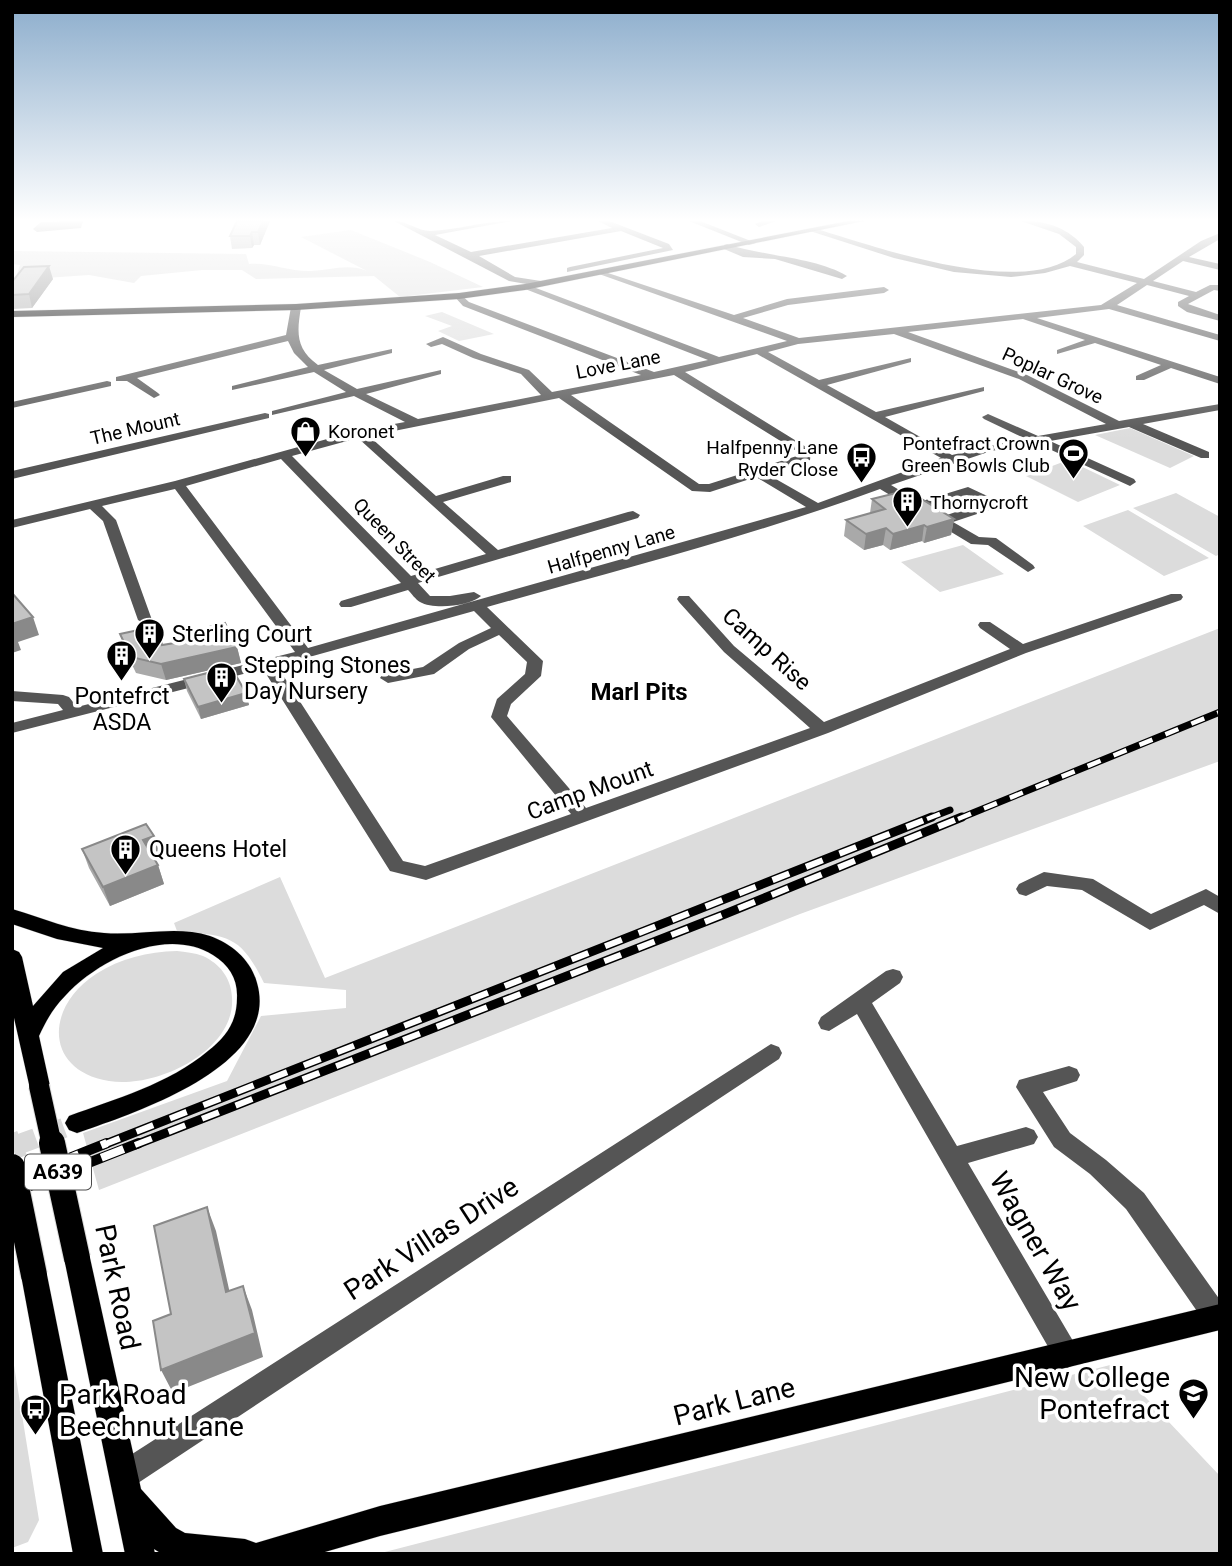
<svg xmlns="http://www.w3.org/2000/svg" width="1232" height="1566" viewBox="0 0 1232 1566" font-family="Roboto,sans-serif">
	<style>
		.green { fill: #dcdcdc }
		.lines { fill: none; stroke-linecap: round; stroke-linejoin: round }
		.major-tunnel-far1 { stroke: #d9d9d9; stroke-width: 20; stroke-dasharray: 20 10; stroke-linecap: butt }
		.major-tunnel { stroke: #d9d9d9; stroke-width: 26; stroke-dasharray: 26 13; stroke-linecap: butt }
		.major-casing { stroke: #dbdbdb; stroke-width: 1 }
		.minor { fill: #555; fill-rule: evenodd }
		.major { fill: #000; fill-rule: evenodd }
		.rail-far2-casing { stroke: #000; stroke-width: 7 }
		.rail-far1-casing { stroke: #000; stroke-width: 9 }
		.rail-casing { stroke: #000; stroke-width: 10 }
		.rail-far2 { stroke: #fff; stroke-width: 4.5; stroke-dasharray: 14; stroke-linecap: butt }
		.rail-far1 { stroke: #fff; stroke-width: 6; stroke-dasharray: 18; stroke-linecap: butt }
		.rail { stroke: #fff; stroke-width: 8; stroke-dasharray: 24; stroke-linecap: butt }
		.major-bridge-far1-casing { stroke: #dbdbdb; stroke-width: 22; stroke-linecap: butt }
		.major-bridge-casing { stroke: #dbdbdb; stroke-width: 28; stroke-linecap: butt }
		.major-bridge-far1 { stroke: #000; stroke-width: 20 }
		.major-bridge { stroke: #000; stroke-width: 26 }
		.wall { fill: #a9a9a9 }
		.shaded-wall { fill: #898989 }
		.building { fill: #c4c4c4; stroke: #898989; stroke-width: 2 }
		.labels { text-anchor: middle; stroke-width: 7; stroke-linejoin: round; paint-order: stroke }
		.far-street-label { font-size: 19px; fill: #000; stroke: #fff }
		.far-poi-label { font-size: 19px; fill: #000; stroke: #fff; text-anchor: start }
		.shield { fill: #fff; stroke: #4c4c4c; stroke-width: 2 }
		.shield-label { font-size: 21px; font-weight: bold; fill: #000 }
		.poi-label { font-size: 23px; fill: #000; stroke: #fff; text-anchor: start }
		.street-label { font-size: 23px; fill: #000; stroke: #fff }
		.neighbourhood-label { font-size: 24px; font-weight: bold; fill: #000; stroke: #fff }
		.near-street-label { font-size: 28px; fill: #000; stroke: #fff }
		.near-poi-label { font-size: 28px; fill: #000; stroke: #fff; text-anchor: end }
	</style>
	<rect width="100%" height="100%" fill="#fff"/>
	<path class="green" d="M351 230 430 262 483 287 400 297 374 276 256 279 242 270H202L141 276 134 283 89 275 15 280 20 265 12 264V251L246 254 249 264C270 262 290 272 311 271 330 270 349 263 367 271L301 237Z
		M442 312 494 334 459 341 438 331 452 326 425 316Z
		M1130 428 1194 456 1170 468 1095 435Z
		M1068 460 1120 485 1078 502 1026 476Z
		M1176 493 1220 517V554L1216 556 1133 508Z
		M1128 510 1209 558 1164 576 1083 526Z
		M963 545 1004 574 940 592 901 562Z
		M1220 628V761L800 914 99 1190 83 1133 227 1081 261 1016 346 1008V990L264 983C240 934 228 936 177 931L174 923 280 877 325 978Z
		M177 951C185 952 195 953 203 956 220 964 231 978 232 997 236 1051 156 1089 109 1081 44 1070 45 1007 96 974 121 958 147 952 177 951Z
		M12 1353 39 1520 28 1542 12 1548Z
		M1114 1364 1220 1476V1554H377Z"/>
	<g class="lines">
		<path class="major-tunnel-far1" d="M17 1145 77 1123"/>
		<path class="major-tunnel" d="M12 1147 22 1143"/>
		<defs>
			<path id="major" d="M848 221H864L525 290 459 299 296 310 12 317V311L296 304 459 293 525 284Z
				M12 909C43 918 71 931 104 933 140 936 176 925 210 936 232 944 251 960 257 983 281 1066 134 1113 77 1133L69 1130 65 1123 69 1116C115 1099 169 1084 208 1051 226 1037 237 1022 237 998 238 979 229 965 213 955 166 926 98 960 65 996 53 1008 46 1021 39 1036L50 1086 47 1093 39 1095 31 1093 12 1009V949L19 952 22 957 33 1006 63 972 103 948 57 939 12 924Z
				M77 1246 86 1250 90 1258 141 1489 176 1528 185 1533 245 1539 256 1543 380 1506 1220 1304V1330L380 1536 318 1554H162L154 1549 155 1554H125L64 1258 68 1250Z
				M34 1263 43 1267 47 1275 103 1554H73L21 1275 25 1267Z"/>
		</defs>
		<use href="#major" class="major-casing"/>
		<path class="minor" d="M83 221 81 228 37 232 33 229 41 222Z
			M394 221C407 221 418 231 430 231 458 230 484 221 512 221L435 235 471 252 612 228 598 221H609L669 244 673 250 567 272V268L570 267 663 248 621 231 479 256 515 277 541 281V285L538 286 509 281Z
			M689 221H700L756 243 749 245Z
			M762 221H776L759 227 755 224Z
			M1021 221C1045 220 1069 228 1084 247V255L1077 262 1144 279 1201 241 1220 233V239L1189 257 1220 264V270L1183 261 1153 281 1196 292 1210 285H1220V291L1214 290 1188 304 1220 315V321L1187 312 1178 306V302L1189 296 1147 285 1117 305 1220 335V341L1109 309 1037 318 1220 377V384L1171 368 1144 380H1136V376L1161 365 1095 343 1057 354V350L1085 340 1023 319 908 332 1027 375 1119 421 1220 404V410L1143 424 1209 452V458H1201L1129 427 1050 441 1134 479 1136 482 1130 486 1036 443 991 451 891 485 919 502 968 487 998 501V507L953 522 979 537 996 538 1033 565 1035 568 1028 572 988 545 971 544 880 489C752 536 619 570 487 607L543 661 541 676 511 704 507 716 586 808 810 728 724 652 679 602 677 599 679 596H689L734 646 824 722 1010 649 980 628 978 625 980 622H990L1023 644 1171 594H1181L1183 597 1181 600 1026 653 828 733 426 880 390 871 263 669 12 733V723L63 710 58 704 12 701V691L63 695 69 697 77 707 295 652 175 489 102 506 116 520 152 620 145 624 138 620 103 521 90 509 12 528V520L175 481 356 431 405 422 354 396 272 415V411L346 392 314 372 232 390V386L308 367 294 353 288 341 137 378 158 393 160 395 154 398 127 381H116V377L286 335 291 307 296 304 301 307C297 332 295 348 318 365L392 349V353L324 370 357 389 441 370V374L366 394 418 419 541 395 521 374 473 358 442 344 431 347 426 344 443 337 481 354 529 370 552 392 641 375 463 306 454 296 459 293 469 302 654 372 708 360 520 287 528 285 719 357 787 341 599 274V270L734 315 787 299 884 287 889 290 884 293 788 305 743 318 799 338 1101 305 1137 283 1070 266 1045 273 1011 277 954 272 894 258 810 231 817 229C876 247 1023 299 1076 254V247L1059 234ZM894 334 1019 379 1106 424 1038 436 988 414 982 417 984 419 1024 438 952 455 885 417 984 391V387L876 412 827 385 911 362V358L819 380 768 352 798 344ZM757 354 941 458 818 503 767 474 810 460 811 450 685 372ZM674 375 795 450 800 455 709 484H699L571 395ZM559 398 692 491 710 492 756 477 806 507 308 648 186 486 281 459 401 583 341 601 339 604 341 607H351L408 590C411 593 416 600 420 602 434 610 470 606 481 596L474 592 450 596H430L418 583 638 518 640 515 633 511 628 512 498 550 443 502 511 482V476H503L436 496 369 436ZM358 438 486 554 411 576 292 456ZM967 495 982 503 944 516 929 507ZM474 611 491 628 459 643 423 667 382 675 380 678 388 683 434 674 469 649 499 635 527 662 525 674 497 699 491 717 571 814 425 866 403 861 277 666Z
			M727 244C761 256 816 257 847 276L842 279 775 259 743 257 724 249V245Z
			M107 381 111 382V386L12 408V402Z
			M265 413 269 414V418L12 479V471Z
			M1044 872 1093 879 1151 914 1206 889 1220 897V914L1204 905 1150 930 1082 890 1047 886 1026 896 1019 894 1016 889 1019 884Z
			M893 969 900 971 903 977 900 983 872 1003 957 1146 1026 1127 1034 1130 1038 1137 1034 1144 968 1163 1076 1346 1080 1355 1076 1364 1067 1368 1058 1364 857 1014 829 1031 821 1029 818 1023 821 1017 886 971Z
			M771 1044 779 1047 782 1053 779 1059 135 1485 125 1489 115 1485 111 1475 115 1465Z
			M1069 1066 1077 1069 1080 1075 1077 1081 1043 1092 1070 1133 1106 1160 1144 1193 1220 1300V1330L1208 1327 1126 1209 1090 1174 1054 1147 1016 1087 1019 1080Z"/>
		<use href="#major" class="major"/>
		<defs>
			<path id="rail-far2" d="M927 819 950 810
				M958 819 1220 712"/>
			<path id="rail-far1" d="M103 1145 932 817
				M135 1145 725 914 962 817"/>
			<path id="rail" d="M12 1181 107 1143
				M12 1193 139 1143"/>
		</defs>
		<use href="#rail-far2" class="rail-far2-casing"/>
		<use href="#rail-far1" class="rail-far1-casing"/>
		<use href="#rail" class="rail-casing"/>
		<use href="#rail-far2" class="rail-far2"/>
		<use href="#rail-far1" class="rail-far1"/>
		<use href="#rail" class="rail"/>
		<defs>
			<path id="major-bridge-far1" d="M39 1086 52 1145"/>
			<path id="major-bridge" d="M52 1143 77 1258
				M12 1167 34 1275"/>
		</defs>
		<use href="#major-bridge-far1" class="major-bridge-far1-casing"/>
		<use href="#major-bridge" class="major-bridge-casing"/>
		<use href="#major-bridge-far1" class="major-bridge-far1"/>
		<use href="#major-bridge" class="major-bridge"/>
	</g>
	<path class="wall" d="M270 221 260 245H254L252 248 232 249 230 236Z
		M53 279 32 308 12 309V282Z
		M872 499 908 501 954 519 951 535 924 543 922 541 890 550 883 545 864 550 844 536 846 520 870 513Z
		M209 627 237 647 241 663 166 680 136 673 125 650 120 634 162 645 212 641Z
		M184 679 246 693 249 705 201 719 187 691Z
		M154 836 160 855 154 857 158 865 164 884 110 906 89 868 82 849Z"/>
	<path class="shaded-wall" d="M263 221H270L260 245 258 232Z
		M252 232 254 245 252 248 250 236Z
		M49 266 53 279 32 308 29 294Z
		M954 519 951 535 924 543 927 527Z
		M924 525 922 541 890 550 893 534Z
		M886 528 883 545 864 550 866 534Z
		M33 617 39 635 18 642 21 650 12 653V624Z
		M237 647 241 663 166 680 161 664Z
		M246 693 249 705 201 719 198 707Z
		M154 836 160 855 149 859 143 840Z
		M158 865 164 884 110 906 103 887Z
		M207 1207 216 1231 235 1316 226 1292Z
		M243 1286 252 1310 263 1357 173 1393 161 1370Z"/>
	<path class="building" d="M237 221H263L258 232H252L250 236H230Z
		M49 266 29 294 12 295V282L24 267Z
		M896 493 908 501 920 498 954 519 927 527 924 525 893 534 886 528 866 534 846 520 885 509 872 499Z
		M12 593 33 617 12 624Z
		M225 623 237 647 161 664 131 657 120 634 157 626 162 645 187 641H216L209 627Z
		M231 667 246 693 198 707 184 679Z
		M146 824 154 836 143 840 158 865 103 887 82 849Z
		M207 1207 226 1292 243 1286 255 1333 161 1370 153 1321 171 1314 154 1226Z"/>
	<linearGradient id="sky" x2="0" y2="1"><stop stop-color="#8cadcc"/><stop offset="0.5" stop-color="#fff"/><stop offset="1" stop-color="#fff" stop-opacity="0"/></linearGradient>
	<rect width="1232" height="440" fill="url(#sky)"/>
	<defs>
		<symbol id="shop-pin" viewBox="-11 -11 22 30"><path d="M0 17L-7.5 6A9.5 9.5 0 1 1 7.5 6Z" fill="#000" stroke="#fff"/><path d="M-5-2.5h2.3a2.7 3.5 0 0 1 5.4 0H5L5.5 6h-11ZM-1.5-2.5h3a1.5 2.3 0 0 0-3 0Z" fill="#fff"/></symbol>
		<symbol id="stadium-pin" viewBox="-11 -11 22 30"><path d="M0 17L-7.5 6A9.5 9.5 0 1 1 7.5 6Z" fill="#000" stroke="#fff"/><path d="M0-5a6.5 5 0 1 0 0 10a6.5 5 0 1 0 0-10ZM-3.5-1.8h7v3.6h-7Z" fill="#fff"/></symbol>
		<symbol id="bus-pin" viewBox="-11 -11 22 30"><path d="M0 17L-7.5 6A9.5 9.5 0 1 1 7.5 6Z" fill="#000" stroke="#fff"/><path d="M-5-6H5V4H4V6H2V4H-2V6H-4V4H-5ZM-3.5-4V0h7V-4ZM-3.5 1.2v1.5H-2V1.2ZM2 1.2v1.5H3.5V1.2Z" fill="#fff"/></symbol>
		<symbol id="building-pin" viewBox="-11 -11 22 30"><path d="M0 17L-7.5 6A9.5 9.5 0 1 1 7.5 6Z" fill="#000" stroke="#fff"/><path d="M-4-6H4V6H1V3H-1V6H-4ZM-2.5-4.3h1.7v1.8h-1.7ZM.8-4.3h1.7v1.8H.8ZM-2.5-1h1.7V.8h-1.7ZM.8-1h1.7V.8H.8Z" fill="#fff"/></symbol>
		<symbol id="university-pin" viewBox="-11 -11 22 30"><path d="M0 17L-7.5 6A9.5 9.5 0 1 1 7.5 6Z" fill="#000" stroke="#fff"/><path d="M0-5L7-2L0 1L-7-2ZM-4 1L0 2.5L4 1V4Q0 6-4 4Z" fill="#fff"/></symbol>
	</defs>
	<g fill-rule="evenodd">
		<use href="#shop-pin" x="288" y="414" width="35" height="47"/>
		<use href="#stadium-pin" x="1056" y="436" width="35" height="47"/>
		<use href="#bus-pin" x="844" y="440" width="35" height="47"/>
		<use href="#building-pin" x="890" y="484" width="35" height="47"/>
		<use href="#building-pin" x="132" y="616" width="35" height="47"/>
		<use href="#building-pin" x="104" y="638" width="35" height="47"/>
		<use href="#building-pin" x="204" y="660" width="35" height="47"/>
		<use href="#building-pin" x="108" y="832" width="35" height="47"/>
		<use href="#university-pin" x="1176" y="1376" width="35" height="47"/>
		<use href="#bus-pin" x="18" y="1392" width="35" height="47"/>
	</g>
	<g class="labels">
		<g class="far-street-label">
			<text transform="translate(618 364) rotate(-11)" y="7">Love Lane</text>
			<text transform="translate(1053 375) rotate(25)" y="7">Poplar Grove</text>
			<text transform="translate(135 428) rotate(-13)" y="7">The Mount</text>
			<text transform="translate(395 540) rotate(46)" y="7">Queen Street</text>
			<text transform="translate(611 549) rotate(-16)" y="7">Halfpenny Lane</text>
		</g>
		<g class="far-poi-label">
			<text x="328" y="438">Koronet</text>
			<text x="1050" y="450" text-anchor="end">Pontefract Crown<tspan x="1050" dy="22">Green Bowls Club</tspan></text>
			<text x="838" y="454" text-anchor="end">Halfpenny Lane<tspan x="838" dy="22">Ryder Close</tspan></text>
			<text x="930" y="509">Thornycroft</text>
		</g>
		<rect class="shield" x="25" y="1154.5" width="66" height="35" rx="5"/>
		<g class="shield-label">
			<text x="58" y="1179">A639</text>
		</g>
		<g class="poi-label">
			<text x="172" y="642">Sterling Court</text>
			<text x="244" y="673">Stepping Stones<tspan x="244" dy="26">Day Nursery</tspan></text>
			<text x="122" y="704" text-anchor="middle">Pontefrct<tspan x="122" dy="26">ASDA</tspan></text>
			<text x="149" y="857">Queens Hotel</text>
		</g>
		<g class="street-label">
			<text transform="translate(767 649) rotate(42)" y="8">Camp Rise</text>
			<text transform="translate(590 790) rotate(-20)" y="8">Camp Mount</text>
		</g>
		<g class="neighbourhood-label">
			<text x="639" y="700">Marl Pits</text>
		</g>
		<g class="near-street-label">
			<text transform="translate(431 1238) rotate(-33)" y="10">Park Villas Drive</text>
			<text transform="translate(1036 1241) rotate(60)" y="10">Wagner Way</text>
			<text transform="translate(118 1287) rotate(78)" y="10">Park Road</text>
			<text transform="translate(734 1401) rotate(-14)" y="10">Park Lane</text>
		</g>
		<g class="near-poi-label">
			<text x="1170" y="1387">New College<tspan x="1170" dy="32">Pontefract</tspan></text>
			<text x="59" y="1404" text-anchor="start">Park Road<tspan x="59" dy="32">Beechnut Lane</tspan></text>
		</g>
	</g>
	<rect width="1232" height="1566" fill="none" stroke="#000000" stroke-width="28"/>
</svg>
